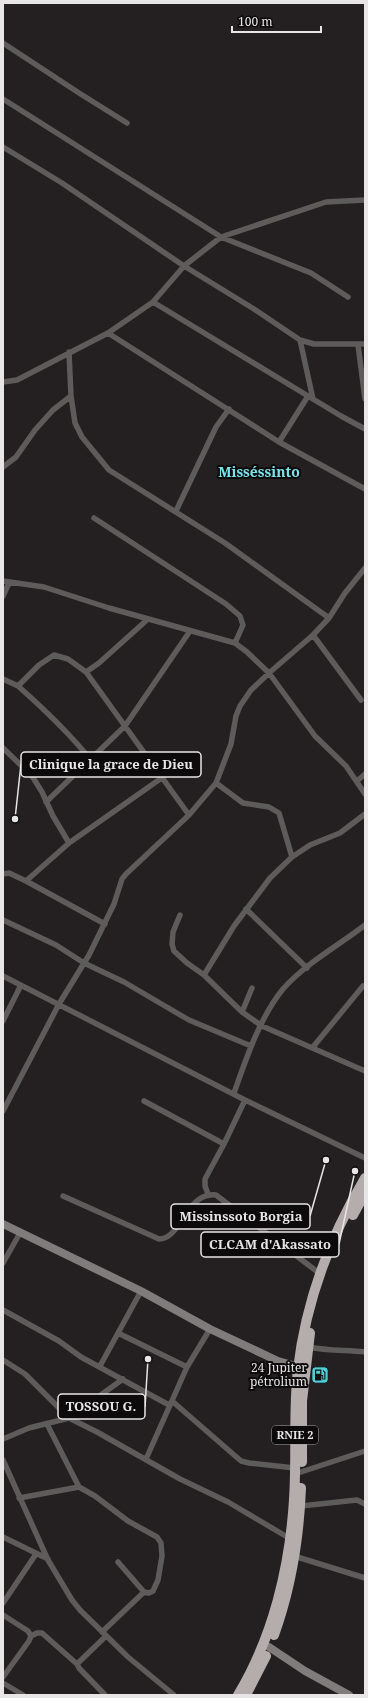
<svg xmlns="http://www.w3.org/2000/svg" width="368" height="1698" viewBox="0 0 368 1698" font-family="'Noto Serif',serif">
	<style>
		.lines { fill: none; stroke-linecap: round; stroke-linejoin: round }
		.street { stroke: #5e5b5b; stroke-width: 5.5 }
		.secondary { stroke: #817c7c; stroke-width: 8 }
		.highway { stroke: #b4adac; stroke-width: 10 }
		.labels { text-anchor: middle; stroke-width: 4; stroke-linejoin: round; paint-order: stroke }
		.shield { fill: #0c0a0b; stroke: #a6a3a4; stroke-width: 1 }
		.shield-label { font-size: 11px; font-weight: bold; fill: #e8e5e6 }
		.poi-label { font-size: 12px; fill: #e8e5e6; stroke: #0c0a0b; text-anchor: end }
		.quarter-label { font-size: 14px; font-weight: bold; fill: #78e4eb; stroke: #0c0a0b }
		.leader { fill: none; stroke: #e8e5e6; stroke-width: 1.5 }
		.callout-dot { fill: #e8e5e6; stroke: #0c0a0b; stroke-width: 1.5 }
		.callout { fill: #0c0a0b; stroke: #e8e5e6; stroke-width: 1.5 }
		.callout-label { font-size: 13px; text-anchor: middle; font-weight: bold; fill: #e8e5e6 }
	</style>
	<rect width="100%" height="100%" fill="#241f21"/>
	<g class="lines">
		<path class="street" d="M3 43 79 93 127 123
			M3 99 221 237 311 273 348 297
			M3 147 62 183 184 266 254 309 300 340 314 344H365
			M153 302 341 416 365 429
			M108 333 279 442 365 489
			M300 340 313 399
			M358 345 365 399
			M69 352 71 396 75 423 82 437 109 470 225 543 329 618
			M3 382 17 380 108 333 153 302 184 266 221 237 326 202 365 200
			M279 442 308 396
			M3 467 16 457 35 430 53 410 71 396
			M176 511 216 427 229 409
			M94 518 226 604 240 616 243 625 235 643
			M3 581 44 587 109 608 235 643 247 652 269 673 315 736 346 766 365 794
			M3 596 9 583
			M313 635 361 700
			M86 672 189 815
			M3 679 18 686 39 665 54 655 68 659 86 672 99 663 148 619
			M18 686C44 709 69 733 91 760
			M3 748 32 776 42 792 53 816 69 843 163 777
			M357 781 365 774
			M216 783 243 803 269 807 279 813 292 857
			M46 802 125 726 190 631
			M3 874 9 873 26 881 105 924
			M26 881 69 843
			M246 909 307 968
			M180 915 173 932 172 944 174 951 187 963 204 975 242 1012 262 1026 365 1071
			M3 920 56 945 84 963 124 982 189 1020 251 1046
			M204 975 234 926 270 878 292 857 310 845 340 833 365 814
			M3 976 245 1100 365 1158
			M242 1012 252 988
			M3 1021 21 985
			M313 1047 363 986
			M234 1093C246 1059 260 1017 283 989 306 963 338 946 365 925
			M144 1101 224 1144
			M3 1111 59 1004 89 955 114 904 122 879 126 874 189 815 216 783 231 744 236 716 240 706 251 690 269 673 313 635 329 618 345 593 365 568
			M208 1194 205 1186V1179L224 1144 245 1100
			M63 1196 159 1239C182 1239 185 1192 216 1195L319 1273
			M3 1263 20 1233
			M3 1310 59 1341 81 1357 169 1405
			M118 1333 187 1367
			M309 1347C327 1351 346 1350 365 1352
			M3 1360 25 1374 69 1418 97 1432 180 1479 228 1502 289 1538
			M100 1366 141 1291
			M172 1401 241 1461 249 1463 295 1468
			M47 1424 79 1487 95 1496 128 1521 157 1537 161 1543 162 1556 158 1580 153 1591 149 1593 144 1592 118 1562
			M3 1439 29 1428 69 1418 123 1379
			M146 1459 187 1367 210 1329
			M3 1460 48 1560 72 1600 80 1610 128 1657 174 1695
			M301 1472 365 1451
			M19 1498 79 1487
			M301 1506 357 1500 365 1504
			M3 1537 48 1559
			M294 1556 365 1578
			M3 1603 36 1554
			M3 1615 28 1631 31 1636
			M102 1632 144 1592
			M3 1677 29 1641 31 1636 37 1633H42L77 1664
			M3 1683 23 1695
			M105 1695 79 1668 77 1664 106 1636"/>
		<path class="secondary" d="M3 1224 141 1291 210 1329 278 1361 303 1368
			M269 1647 305 1671 349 1695"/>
		<path class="highway" d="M353 1215 365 1193
			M302 1462V1401L310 1333
			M274 1635C291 1588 299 1538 301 1488
			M238 1695C273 1637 290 1567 294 1499 297 1455 293 1412 298 1369 306 1301 330 1237 365 1178
			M246 1695 266 1656"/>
	</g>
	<defs>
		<symbol id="fuel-square" viewBox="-11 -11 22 22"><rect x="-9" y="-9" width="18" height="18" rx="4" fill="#51ccd4" stroke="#0c0a0b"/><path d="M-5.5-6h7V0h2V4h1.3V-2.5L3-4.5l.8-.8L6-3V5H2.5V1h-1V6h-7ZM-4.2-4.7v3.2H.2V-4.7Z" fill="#111"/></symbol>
	</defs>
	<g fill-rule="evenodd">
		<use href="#fuel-square" x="310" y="1365" width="20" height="20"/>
	</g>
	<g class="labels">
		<rect class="shield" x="272" y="1426" width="46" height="18" rx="3"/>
		<g class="shield-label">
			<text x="295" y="1439">RNIE 2</text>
		</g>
		<g class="poi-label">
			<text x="307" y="1372">24 Jupiter<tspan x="307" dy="14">pétrolium</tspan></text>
		</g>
		<g class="quarter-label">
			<text x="259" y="477">Misséssinto</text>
		</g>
	</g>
	<path class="leader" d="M15 819L21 764M326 1160L310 1216M355 1171L339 1244M148 1359L145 1407"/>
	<g class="callout-dot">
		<circle cx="15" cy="819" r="4"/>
		<circle cx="326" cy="1160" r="4"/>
		<circle cx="355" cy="1171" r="4"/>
		<circle cx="148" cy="1359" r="4"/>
	</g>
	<g class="callout">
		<rect x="21" y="752" width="180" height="25" rx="4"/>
		<rect x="171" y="1204" width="139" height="25" rx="4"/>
		<rect x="201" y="1232" width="138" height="25" rx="4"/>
		<rect x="58" y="1394" width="87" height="25" rx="4"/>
	</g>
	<g class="callout-label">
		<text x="111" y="769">Clinique la grace de Dieu</text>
		<text x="241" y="1221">Missinssoto Borgia</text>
		<text x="270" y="1249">CLCAM d'Akassato</text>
		<text x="101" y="1411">TOSSOU G.</text>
	</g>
	<rect width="368" height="1698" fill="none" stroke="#e8e5e6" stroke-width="8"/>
	<path d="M232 26v6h89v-6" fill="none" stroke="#e8e5e6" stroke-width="2"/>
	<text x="238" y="26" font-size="12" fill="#e8e5e6" stroke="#0c0a0b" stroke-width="3" paint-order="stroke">100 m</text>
</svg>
